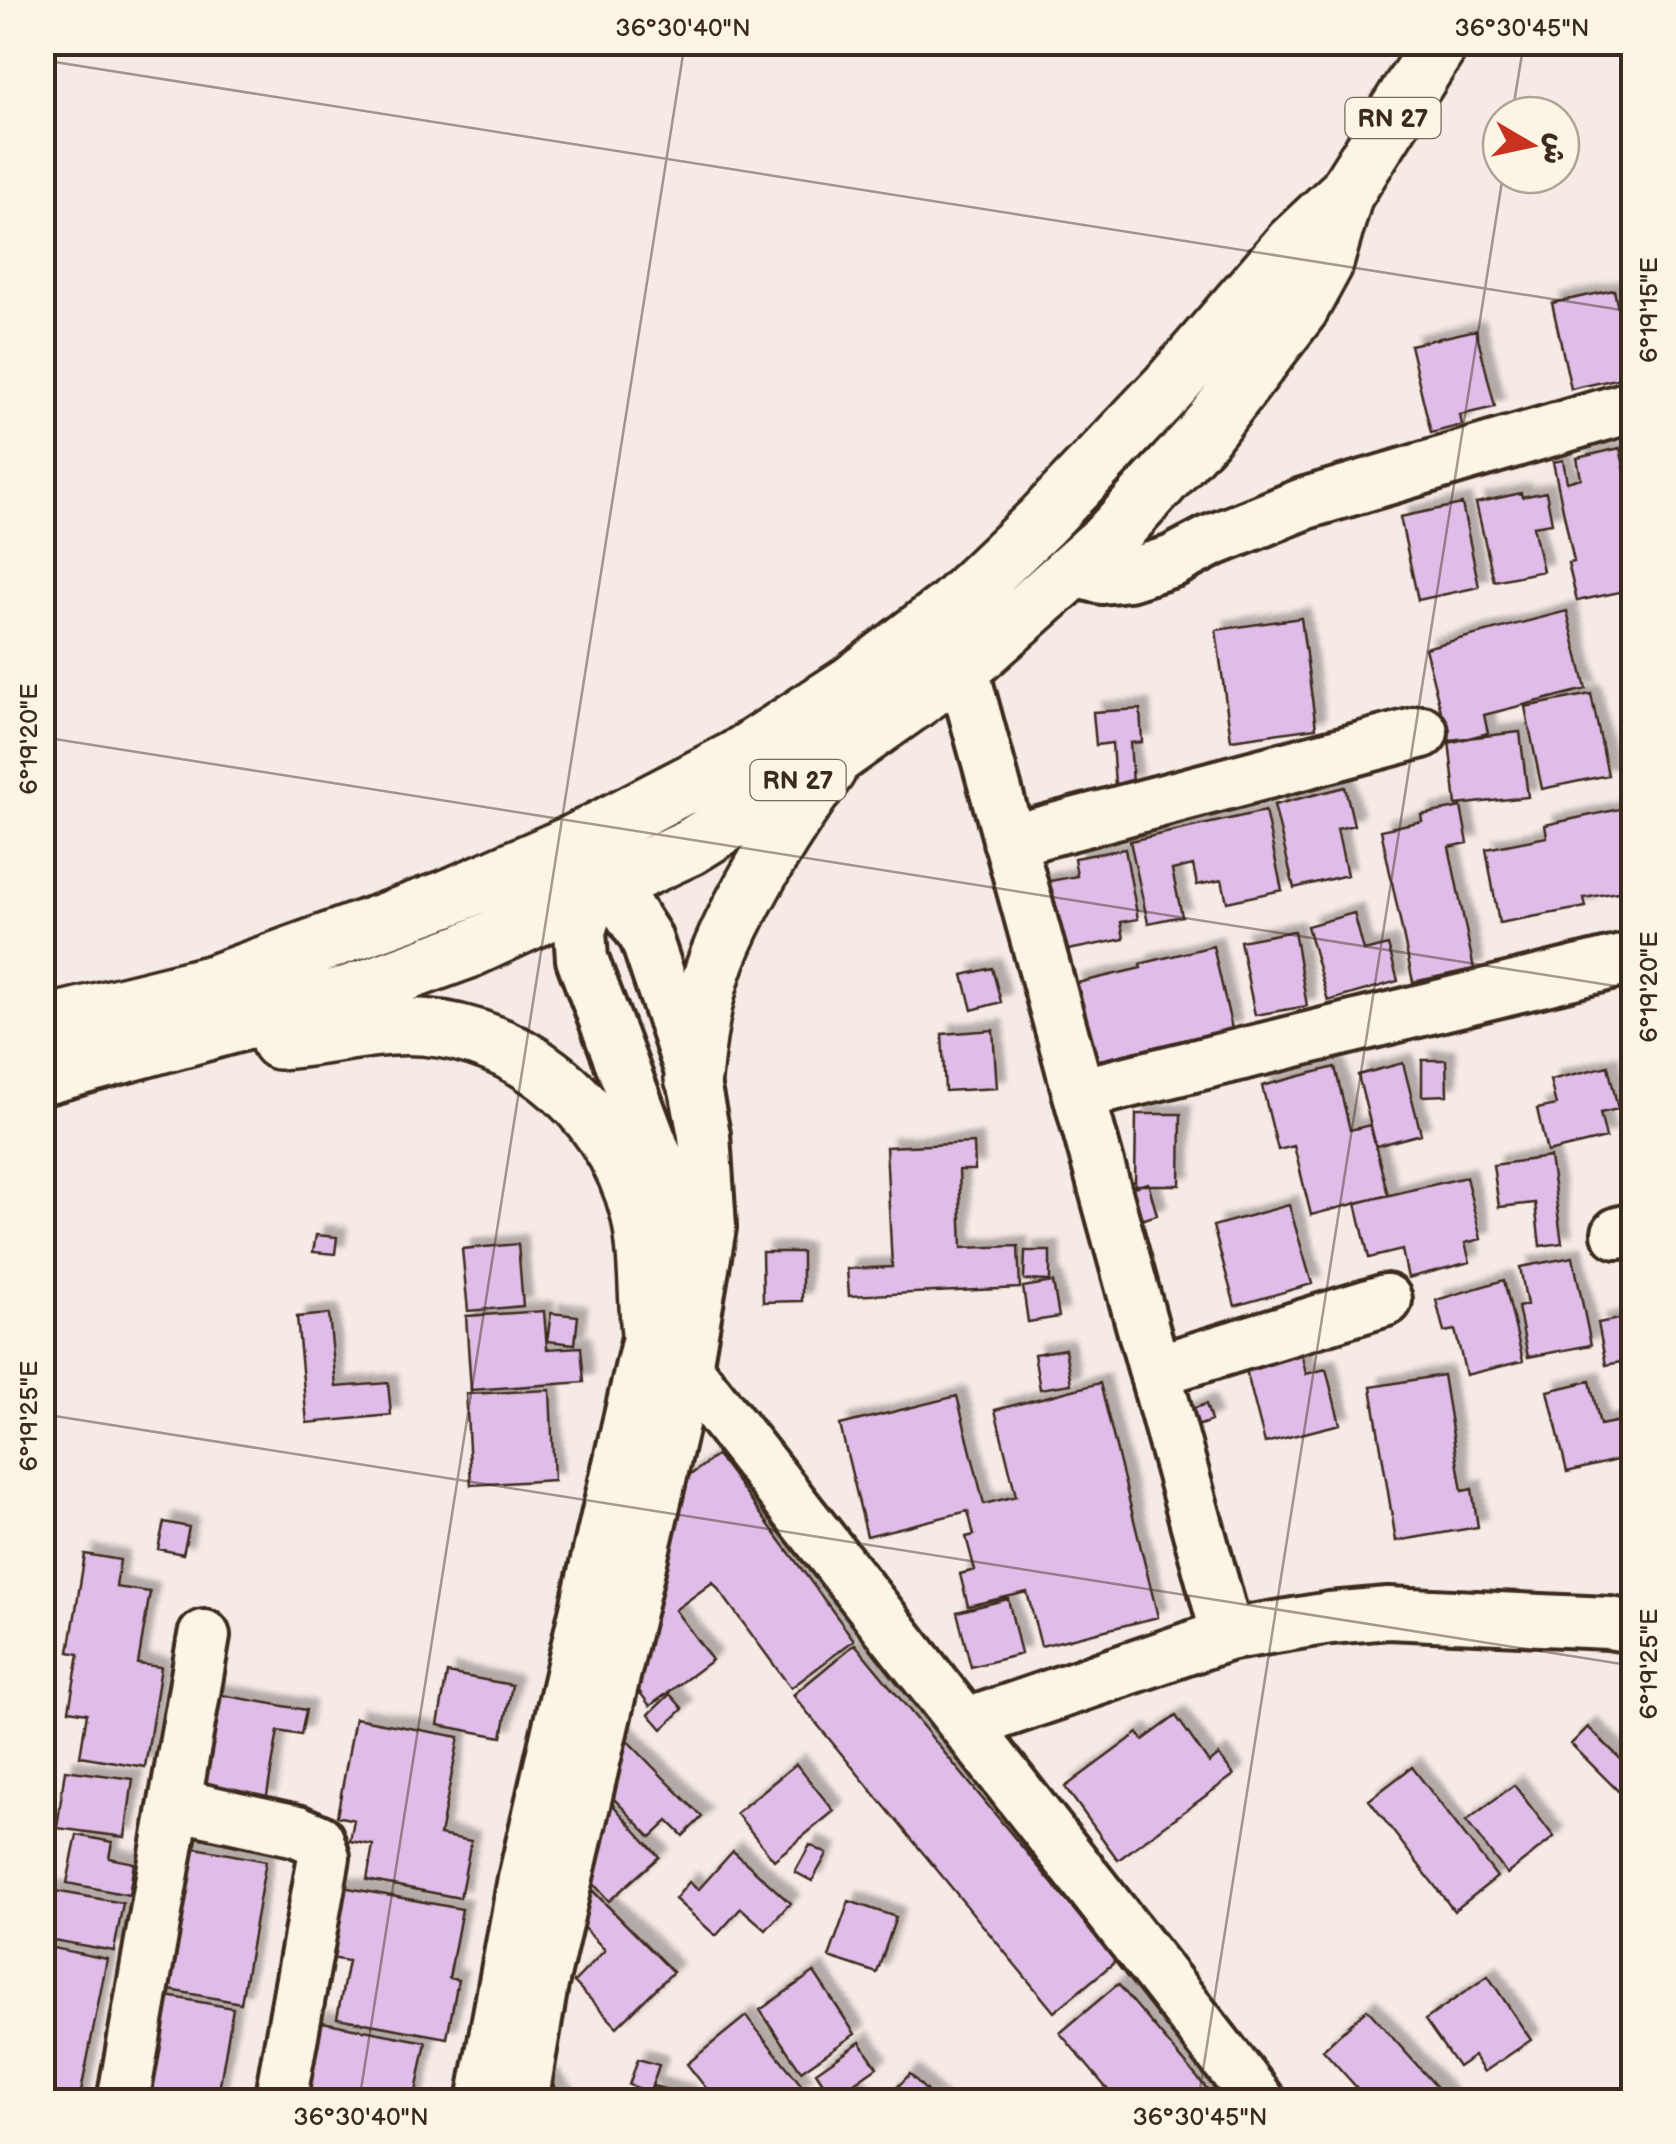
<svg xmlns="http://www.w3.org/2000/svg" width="1676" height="2144" viewBox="0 0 1676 2144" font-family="'Balsamiq Sans','Playpen Sans Arabic',sans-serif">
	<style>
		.building { fill: #e0bde8; stroke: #3b2a1e; stroke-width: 2.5; filter: url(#shadow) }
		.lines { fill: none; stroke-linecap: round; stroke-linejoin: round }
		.minor-casing { stroke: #3b2a1e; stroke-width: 58 }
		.major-casing { stroke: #3b2a1e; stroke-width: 62 }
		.minor { stroke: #fcf5e5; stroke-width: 50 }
		.major { stroke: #fcf5e5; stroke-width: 55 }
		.ticks { fill: none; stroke: #3b2a1e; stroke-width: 2.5; stroke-opacity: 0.45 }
		.labels { text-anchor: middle; stroke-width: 9; stroke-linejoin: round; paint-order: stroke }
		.shield { fill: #fcf5e5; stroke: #75675a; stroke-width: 2.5 }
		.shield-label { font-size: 25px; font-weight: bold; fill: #3b2a1e }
		.neatline { fill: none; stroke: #3b2a1e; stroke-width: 4 }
		.ticks-label { font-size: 25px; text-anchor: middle; fill: #3b2a1e }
	</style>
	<defs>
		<filter id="shadow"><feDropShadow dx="9" dy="-9" stdDeviation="2.5" flood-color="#0004"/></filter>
	</defs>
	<rect width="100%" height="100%" fill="#f6eae6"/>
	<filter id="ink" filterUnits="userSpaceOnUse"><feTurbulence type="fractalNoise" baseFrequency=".01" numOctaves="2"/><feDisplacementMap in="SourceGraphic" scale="20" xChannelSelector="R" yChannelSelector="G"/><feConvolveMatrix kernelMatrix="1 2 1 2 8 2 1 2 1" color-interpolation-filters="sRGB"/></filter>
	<g filter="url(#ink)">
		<path class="building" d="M1614 290 1620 318 1634 315V375L1571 389 1552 303Z
			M1476 330 1495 407 1460 415 1462 425 1431 433 1410 345Z
			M1620 448 1634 512V589L1577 601 1568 563 1574 562 1553 462 1563 460 1567 482 1581 478 1577 458Z
			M1546 492 1552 523 1533 526 1543 571 1494 581 1476 503 1521 493 1522 497Z
			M1462 504 1479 587 1418 600 1400 517Z
			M1567 611 1586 689 1484 715 1488 733 1449 743 1425 648Z
			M1301 618 1316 728 1231 740 1216 630Z
			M1591 694 1608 775 1542 789 1525 707Z
			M1140 709 1142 742 1130 743 1133 783 1115 785 1112 743 1096 745 1093 712Z
			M1520 732 1528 797 1456 805 1449 740Z
			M1634 760V803L1627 804 1620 762Z
			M1345 787 1354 825 1337 829 1347 875 1294 888 1274 805Z
			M1461 807 1468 843 1449 847 1474 969 1413 982 1381 830 1422 821 1421 815Z
			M1624 808 1634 863V889L1584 898 1586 907 1499 923 1486 849 1547 837 1545 825Z
			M1265 811 1282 890 1227 902 1222 880 1197 885 1193 865 1172 870 1182 916 1148 923 1130 841Z
			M1125 849 1138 919 1121 922 1124 939 1053 953 1039 883 1077 876 1074 858Z
			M1354 913 1364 951 1388 945 1398 981 1328 1001 1307 926Z
			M1294 931 1307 1006 1255 1015 1240 941Z
			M1213 946 1232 1029 1091 1062 1073 984 1141 968 1140 964Z
			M992 968 1001 1002 972 1010 963 975Z
			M993 1030 997 1088 945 1091 942 1034Z
			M1422 1060H1446L1447 1095 1422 1096Z
			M1403 1063 1421 1134 1376 1146 1358 1075Z
			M1608 1066 1618 1109 1600 1113 1606 1138 1547 1152 1537 1109 1556 1105 1550 1080Z
			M1335 1067 1350 1130 1370 1125 1388 1195 1311 1215 1294 1146 1278 1150 1262 1086Z
			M1634 1106V1150L1623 1108Z
			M1136 1114H1181L1180 1185H1135Z
			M974 1143 975 1170H959L962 1248 1018 1246 1020 1288 849 1296 847 1269 892 1267 886 1147Z
			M1550 1157 1562 1243 1540 1246 1535 1203 1499 1207 1493 1165Z
			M1466 1177 1481 1239 1465 1243 1470 1262 1408 1278 1402 1250 1369 1258 1356 1203Z
			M1148 1183 1157 1215 1135 1222 1126 1189Z
			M1289 1205 1312 1284 1235 1306 1213 1226Z
			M316 1235 337 1237 335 1254 313 1252Z
			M518 1244 523 1306 468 1311 462 1249Z
			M1025 1251H1050V1281L1024 1280Z
			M762 1252H802V1301L763 1302Z
			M1573 1257 1591 1345 1528 1357 1518 1307 1527 1305 1520 1267Z
			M1504 1280 1523 1361 1466 1375 1455 1330 1444 1332 1436 1300Z
			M1053 1282 1059 1317 1028 1322 1023 1287Z
			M544 1311 547 1349 581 1347 584 1382 471 1390 466 1316Z
			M551 1313 578 1316 575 1344 547 1341Z
			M329 1314 336 1387 388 1383 391 1415 307 1423 297 1317Z
			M1634 1316V1378L1630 1360 1606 1365 1598 1323Z
			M1065 1349 1071 1384 1040 1389 1034 1354Z
			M1301 1352 1306 1374 1326 1369 1340 1424 1265 1443 1245 1366Z
			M1443 1375 1462 1491 1472 1489 1478 1527 1396 1541 1371 1387Z
			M1590 1381 1600 1425 1625 1420 1633 1456 1567 1472 1548 1391Z
			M1100 1383 1158 1617 1041 1646 1027 1592 968 1606 960 1574 975 1570 966 1537 974 1535 968 1511 867 1536 840 1425 957 1396 984 1504 1016 1496 995 1410Z
			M550 1390 554 1480 471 1485 466 1394Z
			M1206 1404 1211 1421 1189 1429 1184 1412Z
			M717 1455 854 1640 791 1688 713 1582 675 1610 712 1660 650 1706 611 1653 633 1518Z
			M164 1522 189 1527 183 1554 158 1549Z
			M85 1554 120 1560 116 1587 150 1592 138 1664 161 1667 145 1767 80 1756 87 1713 69 1710 79 1654 69 1652Z
			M1008 1599 1021 1654 971 1667 957 1612Z
			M855 1644 1116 1961 1054 2012 793 1695Z
			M447 1673 512 1685 502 1737 438 1725Z
			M205 1692 306 1710 301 1735 278 1731 266 1801 187 1787Z
			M670 1694 683 1709 662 1729 649 1714Z
			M1176 1716 1209 1763 1219 1755 1234 1775 1118 1860 1065 1787 1138 1733 1143 1740Z
			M355 1718 459 1737 440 1835 471 1841 460 1898 367 1880 373 1845 350 1841 354 1820 337 1816Z
			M612 1725 702 1817 683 1836 668 1821 651 1837 587 1771Z
			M1588 1727 1634 1772 1618 1791 1571 1744Z
			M796 1764 834 1811 774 1860 736 1813Z
			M1412 1767 1497 1877 1454 1911 1369 1800Z
			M65 1770 133 1779 125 1837 57 1828Z
			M1514 1785 1554 1837 1507 1874 1466 1821Z
			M597 1787 659 1857 609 1901 569 1856Z
			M77 1835 112 1842 109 1858 134 1863 129 1895 67 1883Z
			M810 1845 827 1854 812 1881 795 1872Z
			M185 1846 266 1861 241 2003 159 1988Z
			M733 1851 790 1903 766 1930 741 1908 716 1936 675 1899 689 1882 698 1890Z
			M586 1884 673 1972 617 2027 574 1982 605 1950 580 1924 585 1919 568 1902Z
			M332 1885 462 1909 449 1978 458 1980 447 2038 337 2018 348 1961 319 1956Z
			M49 1890 123 1903 114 1951 42 1938Z
			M849 1901 896 1917 877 1973 829 1957Z
			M43 1946 107 1959 79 2102H42Z
			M814 1972 855 2034 801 2071 760 2010Z
			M1488 1976 1531 2040 1484 2072 1474 2056 1458 2067 1425 2020Z
			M1118 1984 1218 2102H1118L1060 2033Z
			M156 1994 233 2008 217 2102H137Z
			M1367 2009 1450 2102H1365L1367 2099 1323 2050Z
			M746 2016 803 2087 786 2102H717L687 2064Z
			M317 2021 426 2042 414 2102H372L305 2089Z
			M860 2042 877 2067 833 2098 816 2072Z
			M638 2059 659 2065 650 2092 629 2085Z
			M910 2074 937 2102H883Z
			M548 2078 567 2102H518Z
			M653 2086 687 2095 685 2102H649Z
			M853 2086 864 2102H833Z"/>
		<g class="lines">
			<defs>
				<path id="minor" d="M1072 571 1102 578 1128 575 1173 561 1211 541 1306 503 1634 406
					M962 667 1227 1635
					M1009 841 1422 732
					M1079 1094 1634 958
					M1618 1233 1634 1229
					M668 1351 686 1368 1260 2102
					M1155 1371 1386 1300
					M965 1725 1227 1635 1330 1618 1388 1613 1609 1623 1634 1627
					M175 1804 297 1831 318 1840 324 1857 280 2102
					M123 2102 204 1636
					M483 2102 524 1879 670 1242V1203L662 1171 582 959 580 931 601 865
					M522 2102 542 1984 686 1368 710 1227 704 1135 693 1078 646 938 626 907 612 897 562 879"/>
				<path id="major" d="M42 1025 213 983 448 898 576 842 736 759 851 684 953 606 1041 522 1169 387 1293 243 1345 194 1441 42
					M279 1041C317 1039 355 1029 392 1027 508 1020 611 1102 639 1213 648 1251 646 1295 650 1334
					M42 1077 351 993 466 951 690 847 838 755 976 657 1109 538 1204 434 1300 309 1325 263 1344 197
					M693 1078C697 1038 703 995 718 957 742 897 789 821 828 769"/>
			</defs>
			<use href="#minor" class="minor-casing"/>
			<use href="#major" class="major-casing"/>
			<use href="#minor" class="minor"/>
			<use href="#major" class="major"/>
		</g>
	</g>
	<path class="ticks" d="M42 60 1634 312M1512 115 1524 42M42 737 1634 989M42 1414 1634 1666M42 2091 112 2102M359 2102 685 42M1198 2102 1503 175"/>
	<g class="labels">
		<g class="shield">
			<rect x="1345.5" y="98" width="95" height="40" rx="8"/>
			<rect x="750.5" y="760" width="95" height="40" rx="8"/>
		</g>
		<g class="shield-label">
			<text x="1393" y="127">RN 27</text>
			<text x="798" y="789">RN 27</text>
		</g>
	</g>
	<rect width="1676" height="2144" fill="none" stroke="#fcf5e5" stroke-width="110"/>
	<g transform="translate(1531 145) rotate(99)"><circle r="48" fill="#fcf5e5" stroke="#afa495" stroke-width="2.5"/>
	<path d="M0-8L18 38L0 25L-18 38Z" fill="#c8321e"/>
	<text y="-15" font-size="28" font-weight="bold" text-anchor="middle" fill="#3b2a1e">ش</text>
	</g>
	<rect x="55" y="55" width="1566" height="2034" class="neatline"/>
	<g class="ticks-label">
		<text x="683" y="36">36°30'40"N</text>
		<text x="1522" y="36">36°30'45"N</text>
		<text transform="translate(1648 310) rotate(-90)" y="9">6°19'15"E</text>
		<text transform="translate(28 739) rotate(-90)" y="9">6°19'20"E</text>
		<text transform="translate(1648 987) rotate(-90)" y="9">6°19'20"E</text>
		<text transform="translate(28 1416) rotate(-90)" y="9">6°19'25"E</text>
		<text transform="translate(1648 1664) rotate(-90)" y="9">6°19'25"E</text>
		<text x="361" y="2125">36°30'40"N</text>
		<text x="1200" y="2125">36°30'45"N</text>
	</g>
</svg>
